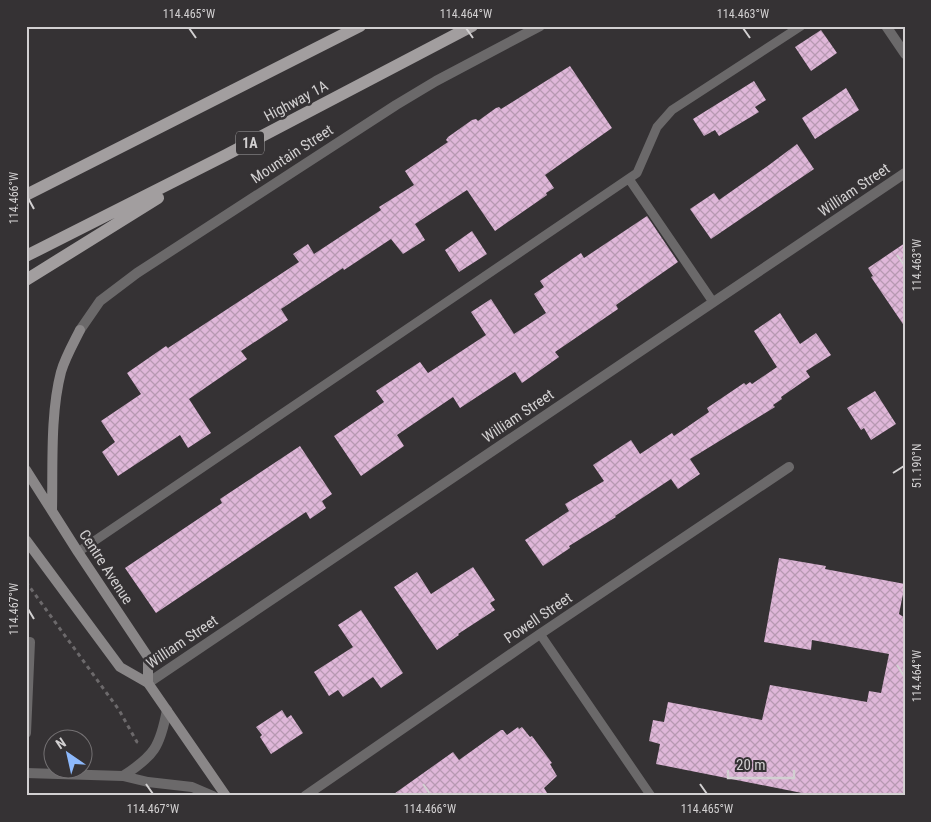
<svg xmlns="http://www.w3.org/2000/svg" width="931" height="822" viewBox="0 0 931 822" font-family="'Roboto Condensed',sans-serif">
	<style>
		.building { fill: url(#building-cross-hatch) }
		.lines { fill: none; stroke-linecap: round; stroke-linejoin: round }
		.path { stroke: #6c696b; stroke-width: 3; stroke-dasharray: 4 4; stroke-linecap: butt }
		.service { stroke: #6b696a; stroke-width: 9 }
		.minor { stroke: #6b696a; stroke-width: 10 }
		.secondary { stroke: #8a8788; stroke-width: 10 }
		.primary { stroke: #a29e9f; stroke-width: 12 }
		.ticks { fill: none; stroke: #d2d0d1; stroke-width: 2 }
		.labels { text-anchor: middle; stroke-width: 5; stroke-linejoin: round; paint-order: stroke }
		.shield { fill: #353234; stroke: #a3a1a2; stroke-width: 1 }
		.shield-label { font-size: 14px; font-weight: bold; fill: #d2d0d1 }
		.street-label { font-size: 15px; fill: #d2d0d1; stroke: #353234 }
		.neatline { fill: none; stroke: #d2d0d1; stroke-width: 2 }
		.ticks-label { font-size: 12px; text-anchor: middle; fill: #d2d0d1 }
	</style>
	<defs>
		<pattern id="building-cross-hatch" width="8" height="8" patternUnits="userSpaceOnUse" patternTransform="scale(1.25)"><rect width="8" height="8" fill="#dfb7d9"/><path d="M0 0l8 8M0 8l8-8" fill="none" stroke="#b799b2"/></pattern>
	</defs>
	<rect width="100%" height="100%" fill="#353234"/>
	<path class="building" d="M821 30 837 53 811 71 795 47Z
		M570 66 612 128 545 175 554 188 546 193 547 195 495 231 467 190 415 224 425 240 403 254 391 239 344 270 343 268 281 309 288 320 241 351 247 359 189 399 211 433 188 448 180 435 118 476 102 452 115 442 101 421 141 394 127 373 166 346 168 348 299 262 293 254 308 244 314 254 381 210 379 207 414 185 405 171 448 142 446 140 448 137 472 120 476 119 478 121 496 108 499 107 501 109Z
		M754 81 766 100 755 107 759 112 719 136 715 130 704 136 693 119Z
		M846 88 859 110 815 139 802 118Z
		M797 144 814 169 711 239 690 209 714 193 719 200 769 165Z
		M647 216 678 262 616 305 618 309 555 352 559 357 522 383 515 372 460 408 453 397 397 435 404 446 361 476 334 436 384 402 376 391 420 362 428 373 486 335 471 312 491 299 514 334 546 313 534 294 544 287 540 281 581 253 584 258Z
		M472 231 487 254 459 272 445 250Z
		M905 243V327L871 277 873 276 868 268Z
		M780 313 800 344 816 333 831 355 806 371 810 377 781 397 782 399 773 405 775 407 690 459 700 474 678 489 671 479 615 516 616 517 569 546 570 548 543 566 525 540 569 511 565 504 604 481 593 465 631 440 640 454 672 433 674 436 709 412 707 408 744 383 746 385 750 382 752 384 777 367 754 331Z
		M875 391 896 424 871 440 864 428 861 430 847 408Z
		M300 446 332 494 322 501 326 508 310 519 306 512 156 613 125 568 222 503 220 499Z
		M779 558 826 566 825 569 905 584 899 614 905 618V796H817L656 764 660 744 649 741 653 720 664 722 668 702 762 720 770 685 867 702 869 691 881 693 889 654 812 640 811 650 764 642Z
		M473 567 495 600 490 603 495 610 458 634 459 635 437 650 394 587 417 572 431 594Z
		M361 610 403 673 381 688 373 677 343 697 338 690 329 696 314 672 353 647 338 625Z
		M282 710 287 718 291 715 303 733 271 754 260 737 262 735 256 727Z
		M518 727 519 729 522 727 530 737 532 736 552 763 550 764 557 776 544 788 549 796H391L453 752 459 760 501 730H503L507 735Z"/>
	<g class="lines">
		<path class="path" d="M26 582 119 710 137 742 139 743"/>
		<path class="service" d="M629 179 713 302
			M78 552 637 173 657 127 672 110 801 26
			M540 634 651 796"/>
		<path class="minor" d="M886 26 905 54
			M80 330 100 301 137 273 396 105 436 81 540 26
			M148 683 905 173
			M26 733 30 642
			M26 773 123 776 148 782 192 787 213 796
			M123 776C154 756 160 747 167 710
			M305 796 540 634 789 467"/>
		<path class="secondary" d="M26 470 78 552 148 657V683
			M52 510C53 467 50 414 61 372 65 358 73 344 80 330
			M26 540 120 667 148 683 226 796"/>
		<path class="primary" d="M26 195 360 26
			M26 256 226 155 472 26
			M26 280 158 198"/>
	</g>
	<path class="ticks" d="M189 28 196 38M466 28 473 38M743 28 750 38M28 198 34 209M897 255 904 265M893 473 904 466M28 609 34 619M897 665 904 676M146 784 153 794M423 784 430 794M700 784 707 794"/>
	<g class="labels">
		<rect class="shield" x="236" y="131.5" width="28" height="23" rx="4"/>
		<g class="shield-label">
			<text x="250" y="148">1A</text>
		</g>
		<g class="street-label">
			<text transform="translate(296 101) rotate(-28)" y="5">Highway 1A</text>
			<text transform="translate(292 154) rotate(-33)" y="5">Mountain Street</text>
			<text transform="translate(854 190) rotate(-34)" y="5">William Street</text>
			<text transform="translate(518 416) rotate(-34)" y="5">William Street</text>
			<text transform="translate(106 567) rotate(57)" y="5">Centre Avenue</text>
			<text transform="translate(538 618) rotate(-34)" y="5">Powell Street</text>
			<text transform="translate(182 642) rotate(-34)" y="5">William Street</text>
		</g>
	</g>
	<rect width="931" height="822" fill="none" stroke="#353234" stroke-width="55"/>
	<g transform="translate(68 754) rotate(326)"><circle r="24" fill="#353234" stroke="#747173"/>
	<path d="M0-4L9 19L0 12L-9 19Z" fill="#8db9fc"/>
	<text y="-8" font-size="14" font-weight="bold" text-anchor="middle" fill="#d2d0d1">N</text>
	</g>
	<path d="M728 770v8h66v-8" fill="none" stroke="#d2d0d1" stroke-width="2.5"/>
	<text x="736" y="770" font-size="15" fill="#d2d0d1" stroke="#353234" stroke-width="4" paint-order="stroke">20 m</text>
	<rect x="28" y="28" width="876" height="766" class="neatline"/>
	<g class="ticks-label">
		<text x="189" y="18">114.465°W</text>
		<text x="466" y="18">114.464°W</text>
		<text x="743" y="18">114.463°W</text>
		<text transform="translate(14 198) rotate(-90)" y="4">114.466°W</text>
		<text transform="translate(917 265) rotate(-90)" y="4">114.463°W</text>
		<text transform="translate(917 466) rotate(-90)" y="4">51.190°N</text>
		<text transform="translate(14 609) rotate(-90)" y="4">114.467°W</text>
		<text transform="translate(917 676) rotate(-90)" y="4">114.464°W</text>
		<text x="153" y="813">114.467°W</text>
		<text x="430" y="813">114.466°W</text>
		<text x="707" y="813">114.465°W</text>
	</g>
</svg>
